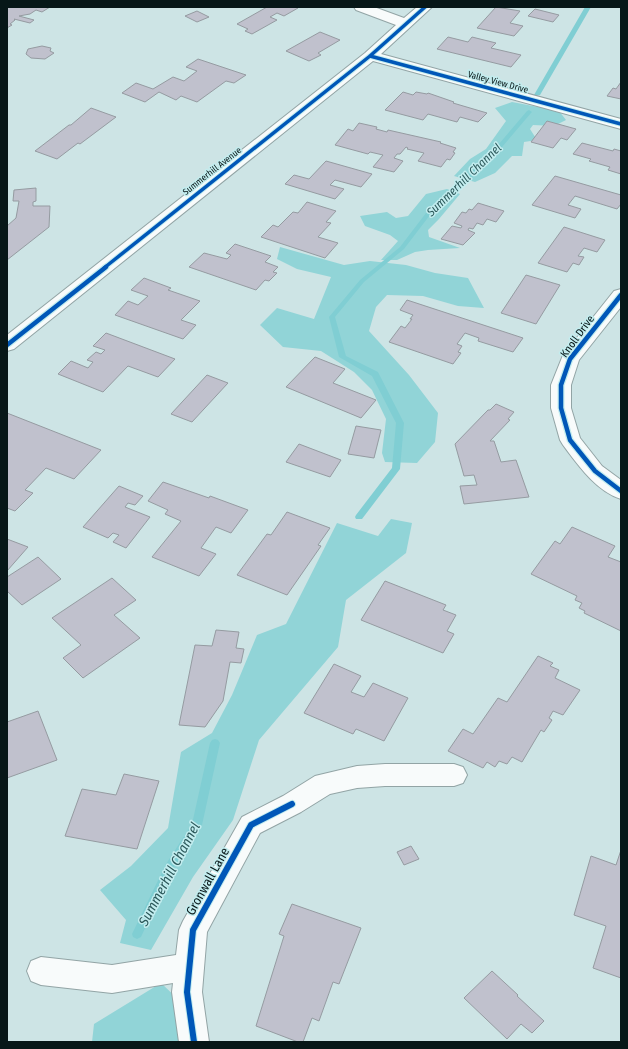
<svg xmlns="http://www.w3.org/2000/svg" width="628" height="1049" viewBox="0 0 628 1049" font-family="'Fira Sans Condensed',sans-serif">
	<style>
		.forest { fill: #91d4d7 }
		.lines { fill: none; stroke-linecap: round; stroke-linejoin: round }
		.stream { fill: #80ced3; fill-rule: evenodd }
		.building { fill: #c0c1cd; stroke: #959ba1 }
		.minor-casing { stroke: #92a4a5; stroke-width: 2 }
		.minor { fill: #f8fbfb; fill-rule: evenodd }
		.cycleway-far2-casing { stroke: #c3edef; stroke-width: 5.5 }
		.cycleway-far1-casing { stroke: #c3edef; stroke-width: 7 }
		.cycleway-casing { stroke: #c3edef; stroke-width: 8 }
		.cycleway-far2 { stroke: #0057b8; stroke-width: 3.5 }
		.cycleway-far1 { stroke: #0057b8; stroke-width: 4.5 }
		.cycleway { stroke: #0057b8; stroke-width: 6 }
		.labels { text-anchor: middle; stroke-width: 3; stroke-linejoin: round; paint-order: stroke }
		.far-street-label { font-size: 9px; fill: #071718; stroke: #c3edef }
		.street-label { font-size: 11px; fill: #071718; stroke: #c3edef }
		.water-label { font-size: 12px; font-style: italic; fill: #2c595b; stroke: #c3edef }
		.near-street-label { font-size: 13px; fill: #071718; stroke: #c3edef }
		.near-water-label { font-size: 14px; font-style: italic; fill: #2c595b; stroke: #c3edef }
	</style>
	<rect width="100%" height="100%" fill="#cde4e5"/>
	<path class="forest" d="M512 102 559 111 566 120 554 126 533 125 530 129 537 140 524 142 522 156H512L495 173 475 182 454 176 470 159 486 149 506 121 495 108Z
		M447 189 460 194 439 219 428 230 429 237 460 248 428 250 415 252 397 260H381L398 241 390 235 365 226 360 216 387 212 396 218 408 216 426 194Z
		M280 247 344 265 370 261 406 265 435 273 468 278 484 308 458 306 423 296 387 295 376 307 369 331 409 375 438 413 435 442 417 463 385 462 382 453 386 419 372 390 354 372 321 351 283 347 260 325 277 308 314 319 331 277 297 269 277 259Z
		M391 519 412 523 406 553 346 600 338 647 259 740 233 820 193 877 151 950 120 943 126 920 100 890 131 866 168 828 181 752 212 733 232 695 257 635 286 624 337 523 378 536Z
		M161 983 203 1023 200 1042H92L94 1024Z"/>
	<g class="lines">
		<path class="stream" d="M585 7H591L540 95 535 96 534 95Z
			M529 110 532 112 531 113 491 160 430 215 404 249 364 282 335 317 346 356 378 372 404 423 400 469 362 519H356L355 517 356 515 392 468 396 423 372 376 339 357 329 317 360 280 400 247 426 213 487 158 527 111Z
			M215 739 218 740 220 743 202 825 172 870 141 937 137 939 133 937 132 934 166 864 192 824 210 743 212 740Z"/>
	</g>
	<path class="building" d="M7 7H50L42 12 36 10 30 14 19 16 34 20 30 23 14 19 15 20 10 24 12 25 7 28Z
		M267 7H294L298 8 284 16 277 13 270 17 277 20 252 34 245 31 248 29 237 24Z
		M496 7 520 11 510 23 523 26 514 36 477 28Z
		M535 9 559 15 553 22 528 16Z
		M197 11 209 17 197 22 185 16Z
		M320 32 340 40 318 53 321 55 309 61 286 51Z
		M448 37 468 42 472 37 496 43 491 48 521 55 511 67 437 49Z
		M42 46 51 48 50 51 54 53 45 59 31 58 26 54 28 49Z
		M198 59 246 75 234 83 226 81 197 102 181 96 176 100 159 92 145 102 122 93 136 83 153 89 173 77 184 81 197 71 186 67Z
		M621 82V99L607 96 613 88 616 89Z
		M403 92 413 95 416 92 427 94 428 93 454 102 453 103 487 113 478 122 460 117 457 122 428 114 423 120 385 110Z
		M91 108 116 117 80 144 78 143 57 159 35 151 69 125H71Z
		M547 121 576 129 567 140 561 138 553 148 531 142Z
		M359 123 377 127 376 129 387 132 388 130 441 142 440 143 456 148 453 152 455 153 450 160 447 159 441 167 418 161 424 153 407 149 408 148 406 147 400 154H397L394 158 403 161 394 172 373 167 383 155 370 152 368 154 335 145 348 129 353 131Z
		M582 143 613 151 614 149 621 151V174L608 170 610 167 589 161 591 159 573 154Z
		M326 161 372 174 361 187 335 180 330 185 344 189 335 199 285 184 294 175 309 179Z
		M555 176 621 195V204L617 209 575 196 568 205 581 209 575 218 532 205Z
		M36 188V201L33 202V206H50L49 227 7 260V226L16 218 19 201H13L14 190Z
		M307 202 336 211 326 222 331 223 318 237 338 243 325 258 261 237 273 225 278 227 293 212 298 213Z
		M478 203 504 211 496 222 487 219 483 225 477 223 473 229 469 228 468 230 475 233 463 245 441 239 452 226 461 228 462 226 454 223 462 212 466 213 469 209 472 210Z
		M564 227 605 240 597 252 584 248 578 256 584 257 579 265 573 263 567 272 538 263Z
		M235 244 271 256 265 262 278 267 273 272 277 273 269 281 265 280 256 290 189 267 204 253 227 259 231 255 226 253Z
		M526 275 560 285 536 324 501 313Z
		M144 278 171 288 168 290 200 301 181 320 196 325 183 339 115 315 128 301 138 305 148 296 131 290Z
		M407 300 523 338 513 352 478 341 479 338 465 333 457 344 462 346 458 352 461 353 453 364 389 342 401 326 405 328 412 319H410L413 315 400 310Z
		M106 333 175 359 158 377 128 366 103 392 58 374 71 361 88 368 93 362 87 360 96 352 101 354 105 350 93 346Z
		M315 357 345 369 333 383 376 400 361 418 286 387Z
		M207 375 228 383 192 422 171 414Z
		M496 404 514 412 508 419 510 420 490 441H494L501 462 516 460 529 497 464 504 460 486 477 485 474 475 464 476 455 444 488 410H490Z
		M7 413 101 450 74 479 46 468 25 490 33 493 15 511 7 508Z
		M356 426 381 430 374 458 348 454Z
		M299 444 341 460 330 477 286 462Z
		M163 482 209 498 210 496 248 510 231 533 216 527 201 548 216 554 199 576 152 557 181 521 165 514 168 510 148 501Z
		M119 486 143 496 135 505 128 503 125 507 150 517 126 548 113 542 119 535 113 533 108 538 83 527Z
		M287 512 330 528 318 545 321 546 287 595 237 575 267 534 271 535Z
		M572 527 615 546 608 557 621 562V631L584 613 585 611 579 608 582 603 575 600 577 596 531 574 555 541 560 544Z
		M7 539 28 547 7 571Z
		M38 557 61 579 22 605 7 591V577Z
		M112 578 136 600 114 615 140 638 83 678 63 658 81 645 52 618Z
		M385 581 446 605 443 610 456 615 447 631 454 634 443 653 361 620Z
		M216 630 239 632 236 648 244 649 241 663 230 662 223 701 205 727 179 725 195 645 212 646Z
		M538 656 553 663 550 666 559 670 555 678 580 690 563 715 553 711 549 718 552 720 544 732 541 730 522 762 512 757 507 764 499 761 495 767 487 762 483 768 448 751 463 729 473 734 498 698 507 702Z
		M334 664 361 676 351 692 364 697 373 683 408 698 384 741 356 729 353 734 304 713Z
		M38 711 57 760 7 778V722Z
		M124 774 159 781 137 849 65 836 82 789 116 795Z
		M411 846 419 859 404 865 397 852Z
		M621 850V978L593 968 606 926 574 915 591 856 616 865Z
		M292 904 361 928 339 984 333 982 319 1021 312 1018 303 1042H298L256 1026 284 936 279 934Z
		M492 971 518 995 517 996 544 1021 532 1033 521 1024 507 1039 464 998Z"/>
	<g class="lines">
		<defs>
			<path id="minor" d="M354 7H374L404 18 417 7H432L381 54 621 119V129L373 61 14 349 7 351V335L365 53 396 25 356 10Z
				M621 289V307L579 360 571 385V408L580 438 602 466 621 480V499C596 491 578 465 563 445L560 440 551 408V385L563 355 614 291Z
				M385 764H454L463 767 467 775 463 783 454 786H385L357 788 330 794 301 812 260 833 207 932 202 992 209 1042H179L172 992 173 983 112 993 41 985 31 981 27 971 31 961 41 957 112 965 176 955 179 930 183 921 242 817 283 796 315 776 357 766Z"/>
		</defs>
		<use href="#minor" class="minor-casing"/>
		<use href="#minor" class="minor"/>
		<defs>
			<path id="cycleway-far2" d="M370 56 621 124
				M104 268 370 56 425 7"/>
			<path id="cycleway-far1" d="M621 295 570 359 561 385V408L570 440 595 471 621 491
				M7 345 106 267"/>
			<path id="cycleway" d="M194 1042 187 992 193 930 251 825 292 804"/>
		</defs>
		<use href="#cycleway-far2" class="cycleway-far2-casing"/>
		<use href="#cycleway-far1" class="cycleway-far1-casing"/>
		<use href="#cycleway" class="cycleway-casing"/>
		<use href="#cycleway-far2" class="cycleway-far2"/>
		<use href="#cycleway-far1" class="cycleway-far1"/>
		<use href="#cycleway" class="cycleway"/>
	</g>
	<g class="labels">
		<g class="far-street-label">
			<text transform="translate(498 82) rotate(15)" y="3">Valley View Drive</text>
			<text transform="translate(212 171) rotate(-38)" y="3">Summerhill Avenue</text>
		</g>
		<g class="street-label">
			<text transform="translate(577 336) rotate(-54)" y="4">Knoll Drive</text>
		</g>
		<g class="water-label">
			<text transform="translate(464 180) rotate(-44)" y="4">Summerhill Channel</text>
		</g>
		<g class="near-street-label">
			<text transform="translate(207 881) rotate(-61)" y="5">Gronwall Lane</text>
		</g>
		<g class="near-water-label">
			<text transform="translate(169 874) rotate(-62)" y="5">Summerhill Channel</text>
		</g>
	</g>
	<rect width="628" height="1049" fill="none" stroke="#071718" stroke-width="16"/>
</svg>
